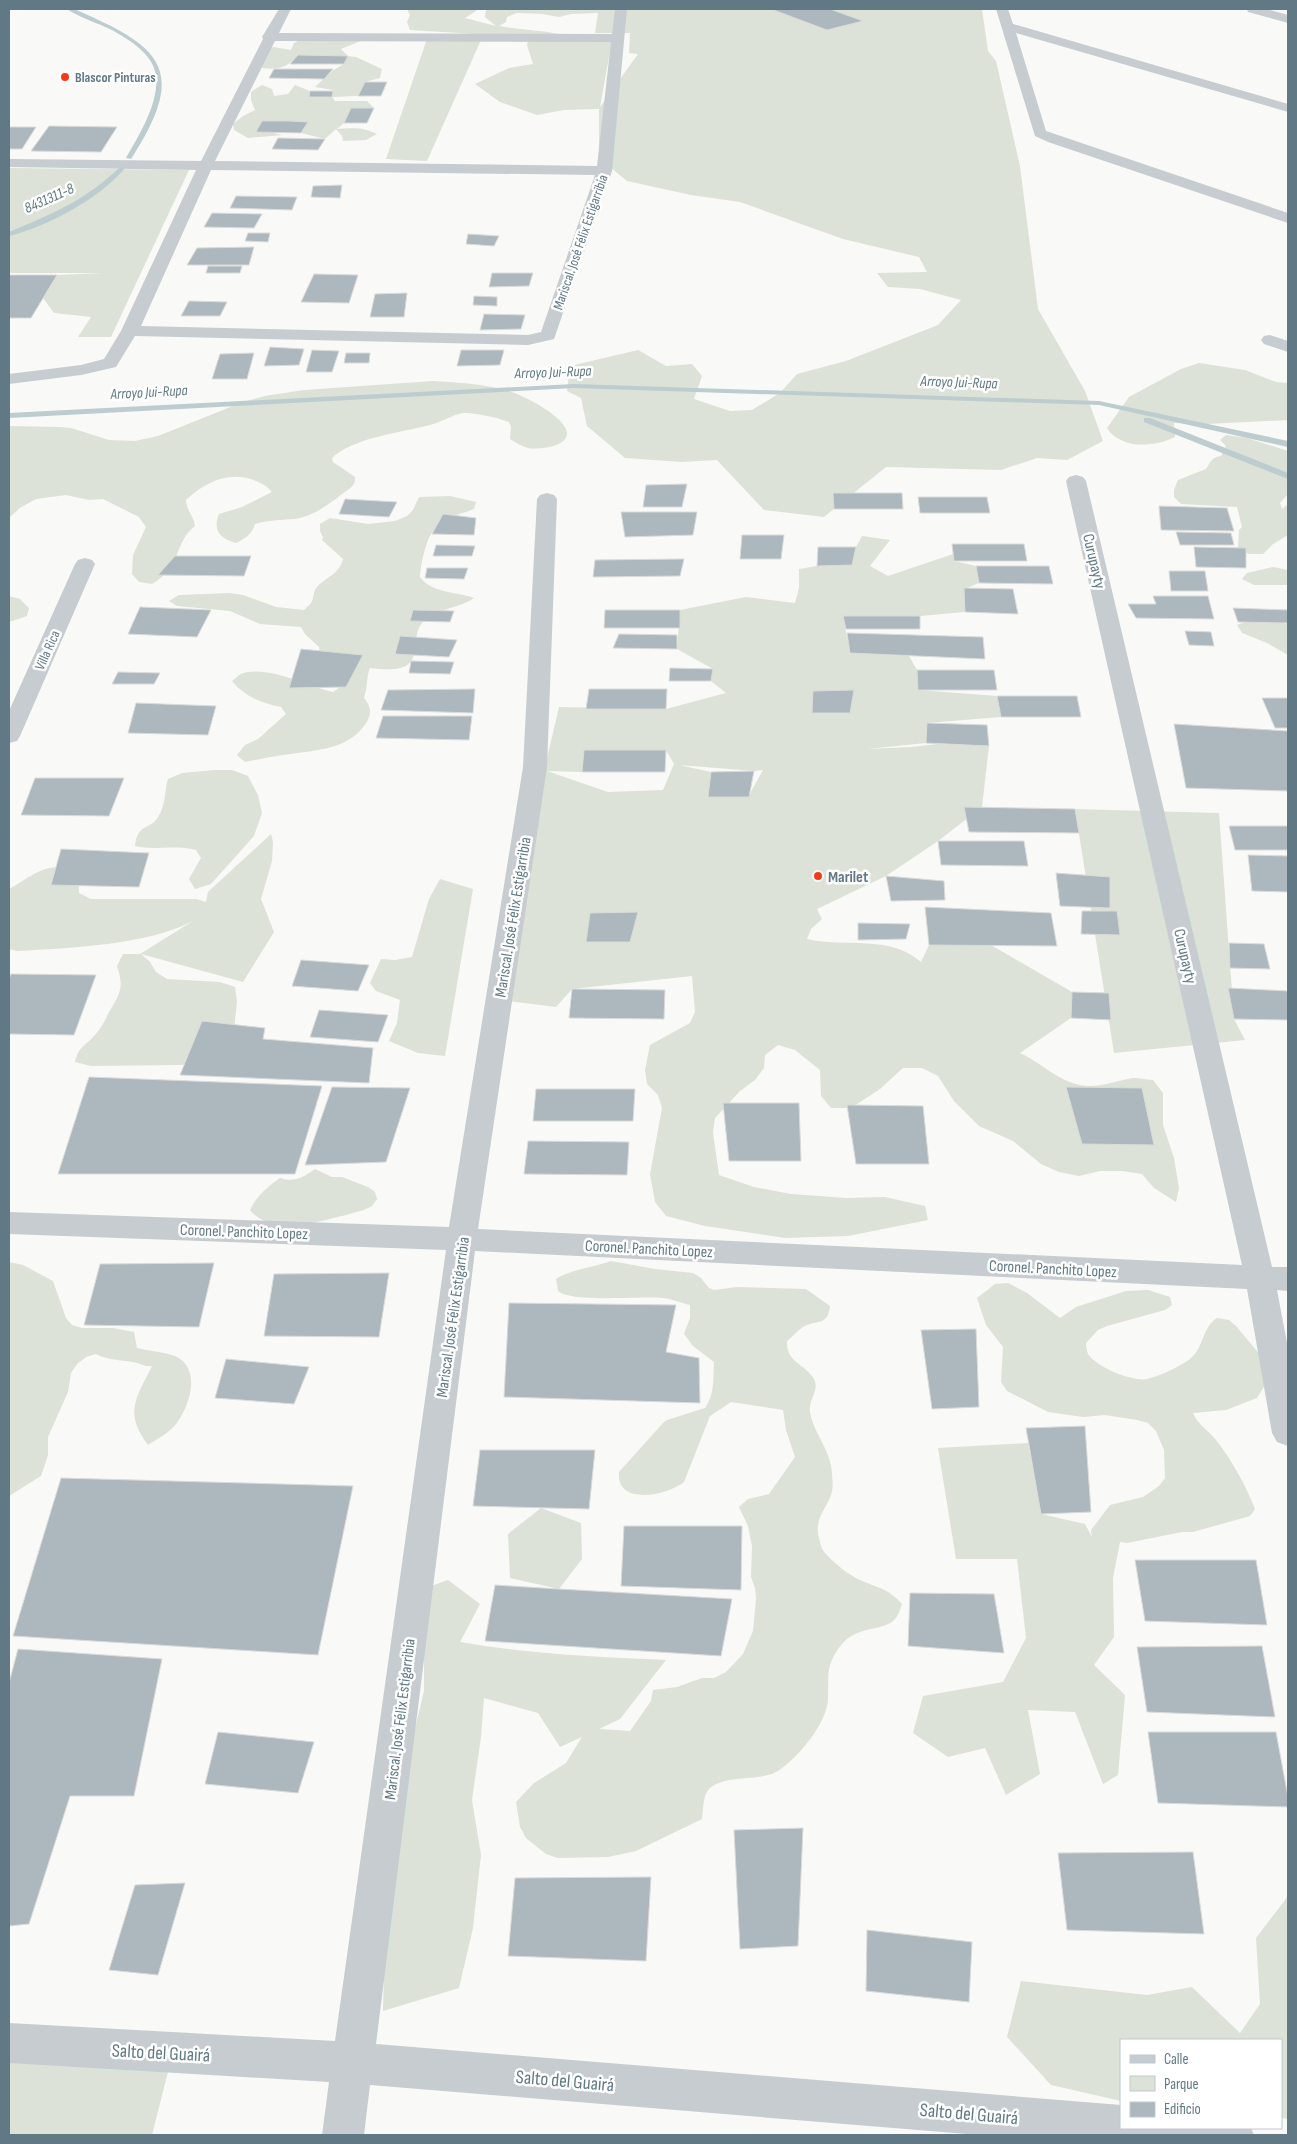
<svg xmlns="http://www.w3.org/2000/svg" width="1297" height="2144" viewBox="0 0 1297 2144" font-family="'Sofia Sans Condensed',sans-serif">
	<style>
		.green { fill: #dce2d7; fill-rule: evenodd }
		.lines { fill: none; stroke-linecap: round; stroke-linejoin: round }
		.stream { fill: #bdcccf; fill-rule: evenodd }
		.building { fill: #acb8bd; stroke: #dbdbd9 }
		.street { fill: #c6cccf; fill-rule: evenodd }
		.poi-dot { fill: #f43a1c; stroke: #fff; stroke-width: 2 }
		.labels { text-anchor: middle; stroke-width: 5; stroke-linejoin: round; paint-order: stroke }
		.far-poi-label { font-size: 14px; font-weight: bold; fill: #617985; stroke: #fff; text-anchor: start }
		.far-street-label { font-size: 14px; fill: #617985; stroke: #fff }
		.far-water-label { font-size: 15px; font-style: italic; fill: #5d787e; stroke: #fff }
		.street-label { font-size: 16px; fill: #617985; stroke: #fff }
		.poi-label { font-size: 16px; font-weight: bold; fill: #617985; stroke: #fff; text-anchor: start }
		.near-street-label { font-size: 19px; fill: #617985; stroke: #fff }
	</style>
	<rect width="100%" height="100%" fill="#f9f9f7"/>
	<path class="green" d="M407 9H477L476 11 465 18 496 26 485 17 486 9H982L988 51 996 61 1020 166 1038 309 1085 391 1103 441 1067 460 1037 458 1001 470 886 467 824 517 764 510 717 460 682 462 625 458 587 426 581 398 567 391 570 366 638 350 666 366 692 364 702 376 694 399 730 411 752 410 780 393 797 374 846 361 938 325 961 300 920 289 888 287 877 273 927 272 919 257 843 239 740 202 691 195 627 181 599 158V109L564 110 537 115 500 102 475 84 509 68 533 64 527 45 528 41 494 35 410 30 407 22 410 15ZM517 13 543 14 559 17 571 14 598 13 595 33H630L629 53 638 54 600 107 612 40 553 37 559 34C539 30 519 30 499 26L506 22 507 17Z
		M302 39 363 40 341 49 348 56 356 57 382 69 380 78 365 82 358 96 332 97 335 101H367L374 108H351L344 123 337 129C353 128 363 127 377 134L366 140 343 141 342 136 336 129 325 139 301 133 307 122 290 121 269 132 282 135 248 138 234 130 233 124 243 116 255 110 251 100V92L262 85 272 89 274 96 288 94 295 85 310 91 309 97H332L333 90 315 87 332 71 344 64 347 56 298 55C287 68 278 70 262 68L263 62 261 55 273 47 291 50 294 43Z
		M427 39 481 40 427 161 386 159Z
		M9 168 189 170 111 337H78L91 317 54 313 43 298 57 275 104 273H9Z
		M1199 363 1245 370 1276 382 1288 383V420L1206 424 1174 423 1175 437C1155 447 1121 450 1107 428L1129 397 1181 369Z
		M433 381C455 382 480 384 502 389 519 393 558 412 566 429 573 447 538 450 528 448 521 446 516 443 510 439L511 427 509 422C500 418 472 412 463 413 452 415 441 422 430 425 404 432 351 438 332 458L333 462 355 477C356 486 349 489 342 494 328 505 312 517 294 519 280 520 268 520 255 524 252 534 246 538 236 543 221 539 212 531 219 514L242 507 272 492C267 486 263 484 256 481 230 470 205 482 186 500 186 510 194 516 195 526 174 542 182 567 152 584L139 582 132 574 133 555 146 527 139 517 103 499 89 500 66 495 36 499 20 508 9 518V426L60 427 71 428 109 440 135 441 158 436 243 402 265 396 304 390Z
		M1226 435 1247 438 1288 451V494L1280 503 1282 509 1288 504V535L1273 544 1263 554H1249L1238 549 1239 530 1242 527 1237 507 1181 504 1174 497V490L1178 480 1206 469C1211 462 1210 458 1221 456L1226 446 1220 440Z
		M450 496 476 502 474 509C464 513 450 516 441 522 427 532 421 561 420 577 433 594 455 591 474 598 460 608 441 608 427 618 401 638 438 677 370 668 366 677 368 687 364 698 372 708 372 715 364 726 347 749 317 750 291 754 275 756 260 759 245 762L237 755 245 745 258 739 286 714 281 707C262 703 245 697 232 681 235 679 238 675 241 674 266 664 310 687 333 692L343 685 320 655 319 647 305 634 301 627 260 624 230 611 177 606 169 601 179 595 230 593 243 595 276 607 304 610C306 608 311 604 312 601 314 596 313 592 317 587 327 576 339 575 343 559L322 540 323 537 320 531V524L330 518 368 524 395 521 407 516 413 510 419 497Z
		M862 536 890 540 870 566 888 576 953 554 954 561 976 566 979 583 964 589 965 612 920 616H843L850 653 909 656 917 670 919 690 997 696 1001 717 927 723 926 743 867 749 911 747 938 744 989 746 982 807 938 841 886 876 817 909 822 919 811 929 807 939C845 948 889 934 921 962L929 945H991L1072 992 1071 1018 1020 1053C1040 1062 1058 1081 1080 1085 1099 1089 1116 1080 1134 1078 1140 1078 1147 1080 1153 1080L1163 1093V1125L1174 1158 1179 1188 1176 1202 1154 1188 1142 1174 1122 1171H1100L1079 1176 1059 1172 1041 1164 1013 1141 979 1126 954 1101 938 1076 922 1068H903L880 1089 851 1108H831L821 1096 820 1070 795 1050 778 1045 765 1055 764 1068 755 1080 740 1091 715 1118 713 1132 719 1175 754 1187 791 1194 847 1198 885 1197 925 1206 928 1220 848 1236 785 1238 705 1226 666 1216 655 1202 650 1174 662 1108 658 1095 647 1084 645 1070 650 1045 690 1023 695 1012 692 976 572 989 556 1007 499 1000 544 771 559 707 666 709 726 693 711 681 713 669 677 649 680 610 746 597 795 603 799 588V569L817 566 852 565 856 547ZM585 750H666L674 764 663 790 608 792 547 771 582 772ZM679 765 754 771 763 770 748 797H708L711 772Z
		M1273 567 1288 570V585H1254L1242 579 1247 573Z
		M9 596 20 599 29 608 27 616 9 622Z
		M1263 619 1288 624V655L1267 643 1242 633 1237 625 1248 621Z
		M215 770H232L248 776 258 795 262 813 254 836 211 884 195 889 189 879 201 858 196 850C175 844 156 851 135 846 137 823 151 830 158 817 166 805 164 792 168 779L182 773Z
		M1075 809 1219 813 1234 1019 1245 1040 1114 1053Z
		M271 834 273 842 272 861 261 899 274 932 243 982 141 954 150 962 156 972 167 979 220 982 235 987 237 1001 234 1030 198 1060 181 1065 91 1066 75 1062C79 1046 83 1048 93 1037 100 1030 104 1023 108 1014 119 994 125 990 117 966L123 954H140L193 921C147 945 70 948 17 951L9 949V889C34 875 48 859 78 872L79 893 91 899H196L206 902 208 892Z
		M440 879 473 889 445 1056 418 1053 389 1041 397 1023 400 1000 376 991 370 983 381 959 395 960 412 957 429 899Z
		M315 1169 332 1177H342L368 1187 375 1192 377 1199 372 1206 364 1210C333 1218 273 1239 250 1210 256 1197 268 1186 280 1178 295 1183 303 1177 315 1169Z
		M611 1261 655 1269 693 1273 701 1278 709 1288 714 1290 737 1287 806 1289 830 1306C828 1327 816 1319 803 1327 797 1331 792 1337 787 1341 786 1363 805 1363 814 1379 820 1391 808 1399 810 1412 813 1431 827 1446 831 1465 832 1473 834 1488 831 1495 825 1511 814 1519 819 1538 820 1542 821 1548 824 1552 833 1562 847 1574 860 1580 878 1588 888 1588 902 1604 900 1610 898 1617 893 1621 881 1631 857 1626 842 1644 825 1665 829 1674 828 1698 828 1722 798 1758 778 1771 759 1783 713 1772 705 1796 703 1803 703 1812 702 1819L636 1851 608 1857 558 1858 546 1854 526 1838 520 1827 516 1802 534 1783 566 1763 582 1737 560 1747 538 1713 484 1698 481 1737 472 1800 481 1855 473 1928 459 1988 383 2011 386 1901 400 1792 424 1691V1637L428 1587 448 1580 480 1604 460 1642C528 1654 597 1657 666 1660L620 1719 599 1729 630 1731 651 1701 653 1690 677 1687 702 1678H714L726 1672 743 1654 753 1631 756 1599 755 1588 751 1577 752 1546 748 1526 739 1507 748 1499 769 1494 795 1457 786 1430 783 1410 731 1402 710 1416 684 1482C668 1495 616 1507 619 1472L663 1423 667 1420 705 1408C715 1394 713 1378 714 1362L693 1346 684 1334 690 1318V1305C682 1303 672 1299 663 1298 642 1296 572 1303 558 1291L556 1279C569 1270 595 1267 611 1261Z
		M9 1262 23 1265 53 1281 66 1318 72 1325 82 1328H113L134 1332 137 1348C149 1351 164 1352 175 1356 202 1368 190 1406 176 1424 169 1433 157 1439 148 1445 123 1412 137 1397 152 1366 144 1367 140 1363 133 1362 120 1360 108 1360 96 1354L86 1357 77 1364 71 1373 68 1392 48 1437V1455L41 1476 9 1496Z
		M1008 1283 1027 1293 1060 1318 1076 1307 1126 1291 1148 1290 1170 1297 1172 1305 1165 1310 1107 1326 1098 1330 1086 1343C1086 1346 1087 1351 1088 1354 1096 1367 1133 1382 1147 1379 1160 1376 1179 1367 1190 1359 1204 1348 1202 1327 1217 1318L1229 1320 1236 1326 1262 1357 1265 1385 1257 1398 1226 1410 1193 1413C1198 1425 1208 1430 1216 1440 1233 1462 1245 1484 1255 1509L1250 1516 1193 1532H1182L1127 1543 1120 1542 1113 1578 1114 1637 1094 1665 1125 1695 1118 1775 1103 1784 1075 1712 1028 1710 1040 1774 1006 1795 985 1748 948 1757 913 1733 923 1696 1003 1682 1026 1638 1017 1559H956L938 1448 1028 1443 1041 1514 1085 1524 1092 1537 1091 1530 1110 1505 1143 1497 1159 1486 1165 1478 1164 1450 1156 1431 1148 1423 1137 1420 1105 1415 1083 1417 1048 1412 1007 1391 1001 1382 1003 1347 986 1325 977 1298 995 1284Z
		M541 1508 581 1523 582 1559 559 1589 510 1578 508 1534Z
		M1288 1896V2119L1281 2118V2040H1121V2101L1051 2085 1007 2037 1021 1981 1147 1995 1192 1987 1240 2033 1260 2004 1256 1938Z
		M9 2043 173 2052 152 2135H9Z"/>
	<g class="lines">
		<path class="stream" d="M67 9H74C162 47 189 69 131 159L126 158C139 135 164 96 154 68 148 51 128 39 112 30 98 23 80 18 67 9Z
			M121 166 126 167C99 199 49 226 9 236V232C51 215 89 198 121 166Z
			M574 384 1099 401 1288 441V447L1099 405 574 388 9 418V413Z
			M1144 418H1150L1288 473V479L1144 422Z"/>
	</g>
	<path class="building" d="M771 9H830L863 21 827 30Z
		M298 55 348 56 344 64H290Z
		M274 69H333L324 79 269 78Z
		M365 82H387L381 96H358Z
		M310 91H333L332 97H309Z
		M351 108H374L367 123H344Z
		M262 121H290L308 122 301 133 256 132Z
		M49 126 117 127 101 152 31 151Z
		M9 127H36L22 149H9Z
		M278 138 325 139 318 150 272 149Z
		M342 185 340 198 311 197 313 186Z
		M236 196 297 197 292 210 230 208Z
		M212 213 262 214 254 228 204 227Z
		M248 233H270L268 242 245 241Z
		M468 234 499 236 494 246 466 244Z
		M254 247 249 265H187L197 248Z
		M208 266H242L240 273H206Z
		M492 273H533L529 286 489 287Z
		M314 274 358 275 349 303 301 302Z
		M9 275H57L31 318H9Z
		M407 293 404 317H370L375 294Z
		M474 296 497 297V306L473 305Z
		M189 301 227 302 220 316H181Z
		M484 314 525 315 521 329 480 330Z
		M270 347 304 349 299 365 264 366Z
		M312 350 339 351 332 372H306Z
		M461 350H504L500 365 457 366Z
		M254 353 247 379H212L220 354Z
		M346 353H370L369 363H344Z
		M687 484 682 507H643L646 485Z
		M833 493H902L903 509H834Z
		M918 497H987L990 513H920Z
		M345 499 397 502 389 517 339 514Z
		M1159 506 1227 508 1234 531 1161 530Z
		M621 512H697L693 535 625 537Z
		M443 514 476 518 474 535 432 534Z
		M1176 532 1231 533 1234 545H1180Z
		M742 535H784L781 559H740Z
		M952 544H1024L1027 561H954Z
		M436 545 475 546 472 556H433Z
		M818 547H856L852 565 817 566Z
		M1194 547 1246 548V568L1196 567Z
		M175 556H251L244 576 158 575Z
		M684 559 680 576 593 577 595 560Z
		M976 566H1049L1053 584 979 583Z
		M427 568H468L464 579 425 578Z
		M1169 571H1205L1208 591H1171Z
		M964 588 1013 589 1018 614 965 612Z
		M1153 596H1208L1214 619 1136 618 1128 604H1156Z
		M140 607 211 610 197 637 128 634Z
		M1233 608 1288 610V623L1238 622Z
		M413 610 454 611 450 622 410 621Z
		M605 610H680V628H604Z
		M843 616H920V629H846Z
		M1185 631 1211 632 1214 646 1189 645Z
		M847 633 983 637 985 659 850 653Z
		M619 634 677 635V649L613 648Z
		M400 636 457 640 449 657 395 654Z
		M301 649 363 655 346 687 289 688Z
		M411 661 454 662 450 674 409 673Z
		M670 668 713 669 711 681H669Z
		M917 670H994L997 690H918Z
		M118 672 160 673 154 684H112Z
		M475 689 473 713 381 710 388 690Z
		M589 689H667L666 709H586Z
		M854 690 850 713H812L813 691Z
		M997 696H1077L1081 717H1001Z
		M1262 698H1288V728H1275Z
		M136 703 216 706 208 735 128 733Z
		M383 716H472L469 740 376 738Z
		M927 723 987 725 989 746 926 743Z
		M1174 724 1288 731V791L1186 788Z
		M584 750H666L665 772H582Z
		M754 771 749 797H708L711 772Z
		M35 778H124L109 816 21 815Z
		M964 807 1075 809 1079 833 969 832Z
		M1229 826H1288V850H1235Z
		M938 841H1024L1028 866 941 865Z
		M61 849 149 853 139 887 51 885Z
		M1248 855 1288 856V892L1252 891Z
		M1056 873 1110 877V908L1060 906Z
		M886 876 944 881 945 900 891 901Z
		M925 907 1051 913 1057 946 929 945Z
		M1082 911H1117L1120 935 1081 934Z
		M638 912 630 942H586L590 913Z
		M858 923 910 924 906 939 858 940Z
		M1229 943 1264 944 1270 969 1230 968Z
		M301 960 369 965 358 991 292 986Z
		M11 974 96 975 74 1035 9 1034V979Z
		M1228 988 1288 991V1020L1234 1019Z
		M572 989 665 990 664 1019 569 1018Z
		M1072 992 1109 993 1111 1020 1071 1018Z
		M319 1010 388 1015 378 1042 310 1037Z
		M202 1021 265 1028 263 1039 373 1048 369 1083 180 1075Z
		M89 1077 322 1086 295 1174H58Z
		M332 1087 410 1088 386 1162 305 1165Z
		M1066 1087 1142 1088 1154 1145 1082 1144Z
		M536 1089H635L633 1121H533Z
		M723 1103H799L801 1161H729Z
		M847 1105 923 1106 929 1164H856Z
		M528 1141 629 1142 627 1175 524 1174Z
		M214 1263 199 1327 84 1325 100 1264Z
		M389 1273 379 1337 264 1336 274 1274Z
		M509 1303 676 1305 666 1352 699 1358 700 1403 504 1397Z
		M976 1329 979 1407 932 1409 921 1330Z
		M226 1359 309 1367 294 1404 215 1398Z
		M1085 1426 1091 1512 1041 1514 1026 1428Z
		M480 1450H595L589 1509 473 1506Z
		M61 1478 353 1486 318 1655 13 1636Z
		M624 1526H742L741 1590 621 1586Z
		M1135 1560H1256L1267 1625 1145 1621Z
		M495 1585 559 1589 732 1599 721 1656 485 1641Z
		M910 1593 994 1594 1004 1653 908 1646Z
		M1262 1646 1275 1717 1147 1712 1137 1647Z
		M18 1649 162 1659 134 1796H70L29 1924 9 1926V1683Z
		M218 1732 314 1742 298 1793 205 1784Z
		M1148 1732H1276L1288 1797V1807L1158 1803Z
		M803 1828 798 1946 740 1949 734 1830Z
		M1193 1852 1204 1934 1067 1930 1058 1853Z
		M651 1877 646 1961 508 1956 515 1878Z
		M185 1883 158 1975 109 1970 135 1885Z
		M867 1930 972 1942 969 2002 866 1991Z"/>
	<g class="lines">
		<path class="street" d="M279 9H291L279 33 612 34 615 9H627L612 171 554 339 528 345 135 336 116 367 81 375 9 384V374L81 365 104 359 121 331 196 170 9 167V159L201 161 263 39 262 37ZM275 41 611 42 597 166 215 161ZM211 170 595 175 541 332 528 335 141 326Z
			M996 9H1008L1013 24 1288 104V112L1016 33 1046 131 1288 213V223L1048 142 1035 136Z
			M1247 9H1266L1288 15V23L1248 12Z
			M1270 335 1288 341V352L1264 344 1261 340 1264 336Z
			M1076 475 1083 477 1086 481 1272 1267H1288V1291L1277 1290 1288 1348V1446L1277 1442 1272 1433 1247 1289 475 1251 376 2044 1121 2105V2128H1251L1254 2135H979L370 2085 364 2135H322L329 2082 9 2063V2023L335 2041 446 1250 9 1234V1212L449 1227 523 767 537 499 540 495 547 493 554 495 557 499 547 767 478 1229 1242 1265 1066 481 1069 477Z
			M85 558 92 560 95 564 20 736 17 741 9 743V711L75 564 78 560Z"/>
	</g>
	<g class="poi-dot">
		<circle cx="65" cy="77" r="5"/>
		<circle cx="818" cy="876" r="5"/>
	</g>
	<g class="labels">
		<g class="far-poi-label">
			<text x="75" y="82">Blascor Pinturas</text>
		</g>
		<g class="far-street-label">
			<text transform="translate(580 242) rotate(-71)" y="5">Mariscal. José Félix Estigarribia</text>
			<text transform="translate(47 650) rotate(-66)" y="5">Villa Rica</text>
		</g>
		<g class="far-water-label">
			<text transform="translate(49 198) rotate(-24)" y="5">8431311-8</text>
			<text transform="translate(553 372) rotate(-2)" y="5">Arroyo Jui-Rupa</text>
			<text transform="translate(959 382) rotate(2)" y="5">Arroyo Jui-Rupa</text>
			<text transform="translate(149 392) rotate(-3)" y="5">Arroyo Jui-Rupa</text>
		</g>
		<g class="street-label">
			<text transform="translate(1095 561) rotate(77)" y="6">Curupayty</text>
			<text transform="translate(512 917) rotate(-81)" y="6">Mariscal. José Félix Estigarribia</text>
			<text transform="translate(1186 956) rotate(77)" y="6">Curupayty</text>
			<text transform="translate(244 1231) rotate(2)" y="6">Coronel. Panchito Lopez</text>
			<text transform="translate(649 1248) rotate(3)" y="6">Coronel. Panchito Lopez</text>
			<text transform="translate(1053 1268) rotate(3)" y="6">Coronel. Panchito Lopez</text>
			<text transform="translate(452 1317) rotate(-82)" y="6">Mariscal. José Félix Estigarribia</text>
			<text transform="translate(399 1719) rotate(-83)" y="6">Mariscal. José Félix Estigarribia</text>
		</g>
		<g class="poi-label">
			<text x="828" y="882">Marilet</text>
		</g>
		<g class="near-street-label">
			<text transform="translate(161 2052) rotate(3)" y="7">Salto del Guairá</text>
			<text transform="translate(565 2080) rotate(5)" y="7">Salto del Guairá</text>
			<text transform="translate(969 2113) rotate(5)" y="7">Salto del Guairá</text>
		</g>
	</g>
	<rect width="1297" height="2144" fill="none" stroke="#617985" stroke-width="20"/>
	<rect x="1120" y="2039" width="162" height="90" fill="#ffffff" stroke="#c0c9ce"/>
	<rect x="1130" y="2055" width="25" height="8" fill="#c6cccf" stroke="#c0c9ce"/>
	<text x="1164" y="2064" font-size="15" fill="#617985">Calle</text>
	<rect x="1130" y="2076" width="25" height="15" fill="#dce2d7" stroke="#c0c9ce"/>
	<text x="1164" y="2089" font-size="15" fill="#617985">Parque</text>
	<rect x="1130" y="2102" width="25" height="15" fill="#acb8bd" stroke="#c0c9ce"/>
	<text x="1164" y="2114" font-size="15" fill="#617985">Edificio</text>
</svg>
